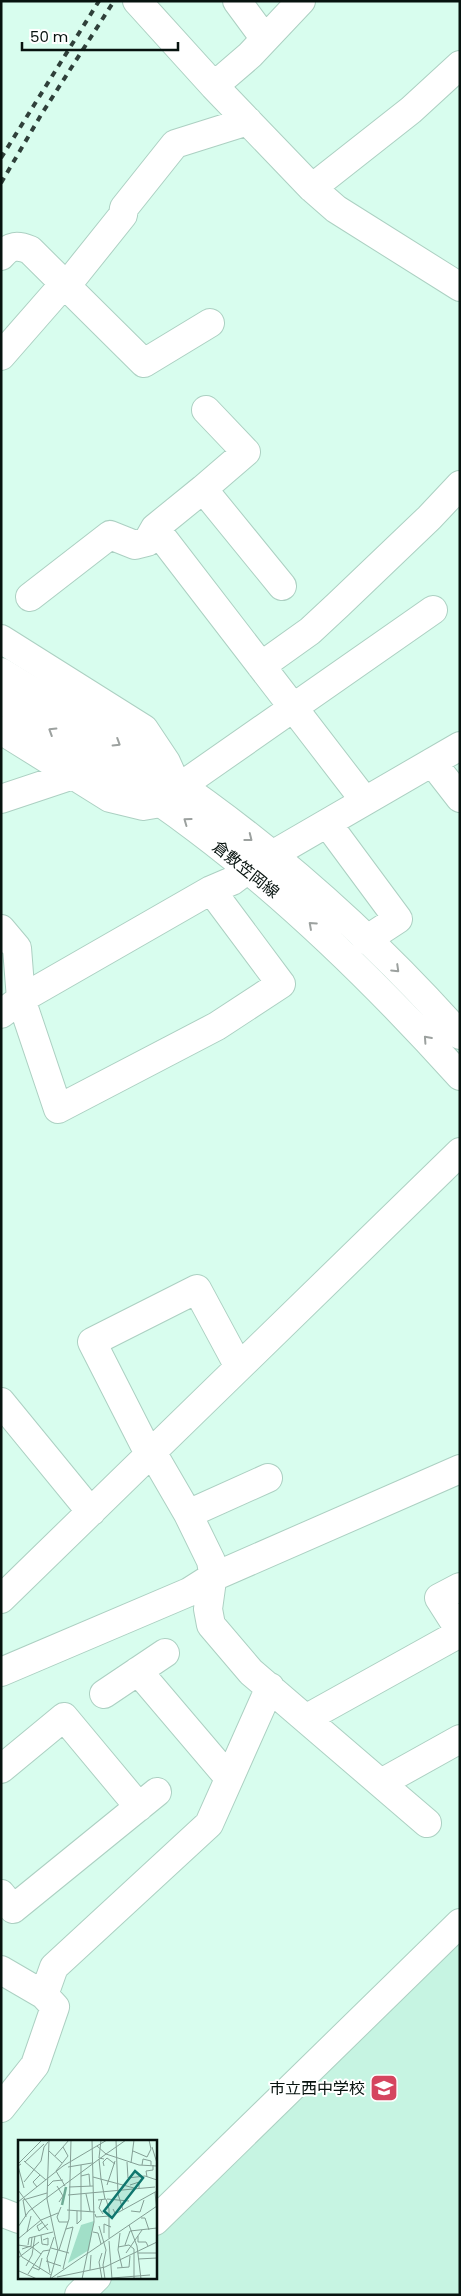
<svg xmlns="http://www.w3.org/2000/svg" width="461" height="2296" viewBox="0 0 461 2296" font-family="Poppins,'Noto Sans JP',sans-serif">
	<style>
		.built { fill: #c6f4e2 }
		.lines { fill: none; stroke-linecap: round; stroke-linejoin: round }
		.minor-casing { stroke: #acd0c2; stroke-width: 30 }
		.major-casing { stroke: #acd0c2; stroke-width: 30 }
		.minor { stroke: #fff; stroke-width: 28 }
		.major { stroke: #fff; stroke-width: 28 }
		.rail { stroke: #2f403a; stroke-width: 4; stroke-dasharray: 6 6; stroke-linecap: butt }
		.oneway { stroke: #9ca19f }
		.labels { text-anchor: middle; stroke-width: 4; stroke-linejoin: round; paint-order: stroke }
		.street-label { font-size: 16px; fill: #07130f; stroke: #fff }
		.poi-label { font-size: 16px; fill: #07130f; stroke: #fff; text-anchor: end }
		.inset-river { fill: none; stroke: #6fab95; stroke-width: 2.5 }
		.inset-road { fill: none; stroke: #849f95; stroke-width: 1 }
		.view { fill: #0f766e; fill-opacity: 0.15; stroke: #0f766e; stroke-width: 2.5 }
		.inset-edge { fill: none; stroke: #07130f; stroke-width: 2.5 }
	</style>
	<rect width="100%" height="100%" fill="#d8fdee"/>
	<path class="built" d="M460 1940V2295H96L114 2277H155V2237Z"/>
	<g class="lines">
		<defs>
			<path id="minor" d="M137 1 214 86 312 188 336 209 460 287
				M237 1 265 39
				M214 86 250 55 301 1
				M312 188 411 110 460 65
				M1 256C10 245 18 245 30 250L144 363 210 323
				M1 356 56 293 71 280 123 215 124 208 175 144 248 121
				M203 489 246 452 206 410
				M155 528 365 801
				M30 597 110 535 135 545 147 542 155 528 203 489 282 586
				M1 639 144 729 166 762 175 782
				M261 666 310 631 339 604 429 518 460 485
				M1 730 110 798 143 806 161 803
				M432 762 460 798
				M181 786 433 610
				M1 799 73 775
				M327 823 398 919 366 940
				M1 929 17 948 21 999 58 1109 217 1026 281 984 211 890
				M1 1014 21 999 211 890 232 881 248 869 460 746
				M1 1402 91 1512
				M152 1452 188 1514 211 1561 213 1573 208 1609 211 1625 251 1672 427 1823
				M149 1454 92 1342 197 1289 239 1367
				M188 1514 268 1478
				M460 1587 439 1598 460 1631
				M1 1599 460 1152
				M138 1671 229 1778
				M1 1672 189 1592 211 1578 460 1469
				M104 1694 165 1653
				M307 1718 460 1633
				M1 1769 64 1717 139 1807
				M381 1783 460 1739
				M1 1894 13 1909 157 1792
				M1 1970 44 1995 54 1967 209 1824 270 1687
				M1 2108 35 2065 55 2007 44 1995
				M1 2212 19 2219
				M155 2221 460 1923
				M79 2295 97 2277"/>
			<path id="major" d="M1 672C48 701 97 729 143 760 259 836 367 931 460 1035
				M1 699C68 741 135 782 197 829 294 902 379 986 460 1076"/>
		</defs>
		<use href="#minor" class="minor-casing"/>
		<use href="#major" class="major-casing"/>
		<use href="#minor" class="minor"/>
		<use href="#major" class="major"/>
		<path class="rail" d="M1 158 99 1
			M1 183 41 115 114 1"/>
	</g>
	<defs><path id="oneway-chevron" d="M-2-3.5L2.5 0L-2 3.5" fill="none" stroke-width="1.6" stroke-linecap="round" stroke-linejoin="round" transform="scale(1.25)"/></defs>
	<g class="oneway">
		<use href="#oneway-chevron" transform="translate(52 731) rotate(-148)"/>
		<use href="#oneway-chevron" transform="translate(117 743) rotate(32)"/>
		<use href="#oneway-chevron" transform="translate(187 821) rotate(-144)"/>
		<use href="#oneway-chevron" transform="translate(249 838) rotate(38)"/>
		<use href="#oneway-chevron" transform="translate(312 925) rotate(-138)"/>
		<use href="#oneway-chevron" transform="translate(396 969) rotate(44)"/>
		<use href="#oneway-chevron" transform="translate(427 1039) rotate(-132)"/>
	</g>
	<defs>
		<symbol id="school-square" viewBox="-11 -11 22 22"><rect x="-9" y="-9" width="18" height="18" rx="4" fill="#d5455f" stroke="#fff"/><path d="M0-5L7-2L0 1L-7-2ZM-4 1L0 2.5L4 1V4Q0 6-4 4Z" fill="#fff"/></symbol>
	</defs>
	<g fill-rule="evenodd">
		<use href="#school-square" x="368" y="2072" width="32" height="32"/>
	</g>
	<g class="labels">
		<g class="street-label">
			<text transform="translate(246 869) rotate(39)" y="6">倉敷笠岡線</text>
		</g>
		<g class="poi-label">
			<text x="365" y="2094">市立西中学校</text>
		</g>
	</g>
	<g transform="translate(18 2140)">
		<rect width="139" height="139" fill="#d8fdee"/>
		<path d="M76 81 71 110 50 123 63 85Z" fill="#a1dfc8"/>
		<path class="inset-river" d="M44 65 48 47"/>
		<path class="inset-road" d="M31 0 29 59 40 110 32 139M83 0 81 18 86 19M98 0 100 54 105 70M79 6 88 14 108 0M45 7 50 16 38 31 47 46M134 7 139 23M31 11 44 23M115 11 129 17 133 9 131 0M37 16 51 0M81 19 83 39M6 21 28 40M7 22 26 4M109 22 110 38 127 36 139 40M113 23 116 0M0 24 24 0M3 24 0 26 6 48M124 25 125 19 133 21V25M86 26 85 22 89 18 97 24M50 27 74 23M63 36 71 34 72 46M75 37 116 48M129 37 128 31 135 30V25M83 39 87 59M6 42 23 21 26 7 30 2M89 45 97 21M112 45 121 42V49M30 46 35 41 45 40M39 46 45 56 41 62M19 47 15 42 22 35M51 47 75 46M0 50 30 90M137 52 139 74M68 54 72 71M50 55 137 47M84 59 81 68 85 74M89 59 111 61M5 60 29 53M5 60 8 77M80 60 88 59 91 69V98M0 62 45 26 89 0M43 67 39 77 41 82H50M95 69 97 73 101 72 139 51M49 70 77 72M59 71V84L63 80V25M113 71 122 72 126 60M77 74 78 77 92 76M123 78H127L131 90M25 82 19 86 21 91 30 84M111 85 119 106 123 139M81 86 88 110 85 125 87 139M0 87 11 71 88 14 121 25 139 26M9 92 13 76M75 92 80 93 83 104M86 93V84L93 87M102 93 100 110 104 127M23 95 24 104 30 105V98L25 100M120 96V102H128L130 106M0 99 23 80 40 73M91 101 94 139M0 105 14 107 23 114M10 105 11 98 35 92M107 105 112 91 139 88M100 107 111 105 116 109V139M33 108 51 113M0 109 4 117 33 135M4 109 13 106 14 97M41 110 51 79 53 0M84 113 81 122 84 139M108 113 124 90M120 113H139M0 118 21 102M139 118V134M120 119 139 118M28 121 43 126M8 126 14 115 17 96M14 127 21 130 24 118M99 128 111 127 112 116M45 129 55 87 48 89M72 130 73 115M1 131 19 139M32 133 29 118 36 97M10 134 25 111 32 110M39 137 87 127 139 102M94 138 132 135M32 139 139 66M64 139 76 82 74 0"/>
		<path class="view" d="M117 31 125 38 94 78 86 71Z"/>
		<rect width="139" height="139" class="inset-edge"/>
	</g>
	<rect width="461" height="2296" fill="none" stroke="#07130f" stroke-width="5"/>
	<path d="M22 42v8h156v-8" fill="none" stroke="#07130f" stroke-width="2.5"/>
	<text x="30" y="42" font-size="15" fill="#07130f" stroke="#ffffff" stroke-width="4" paint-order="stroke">50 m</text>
</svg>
